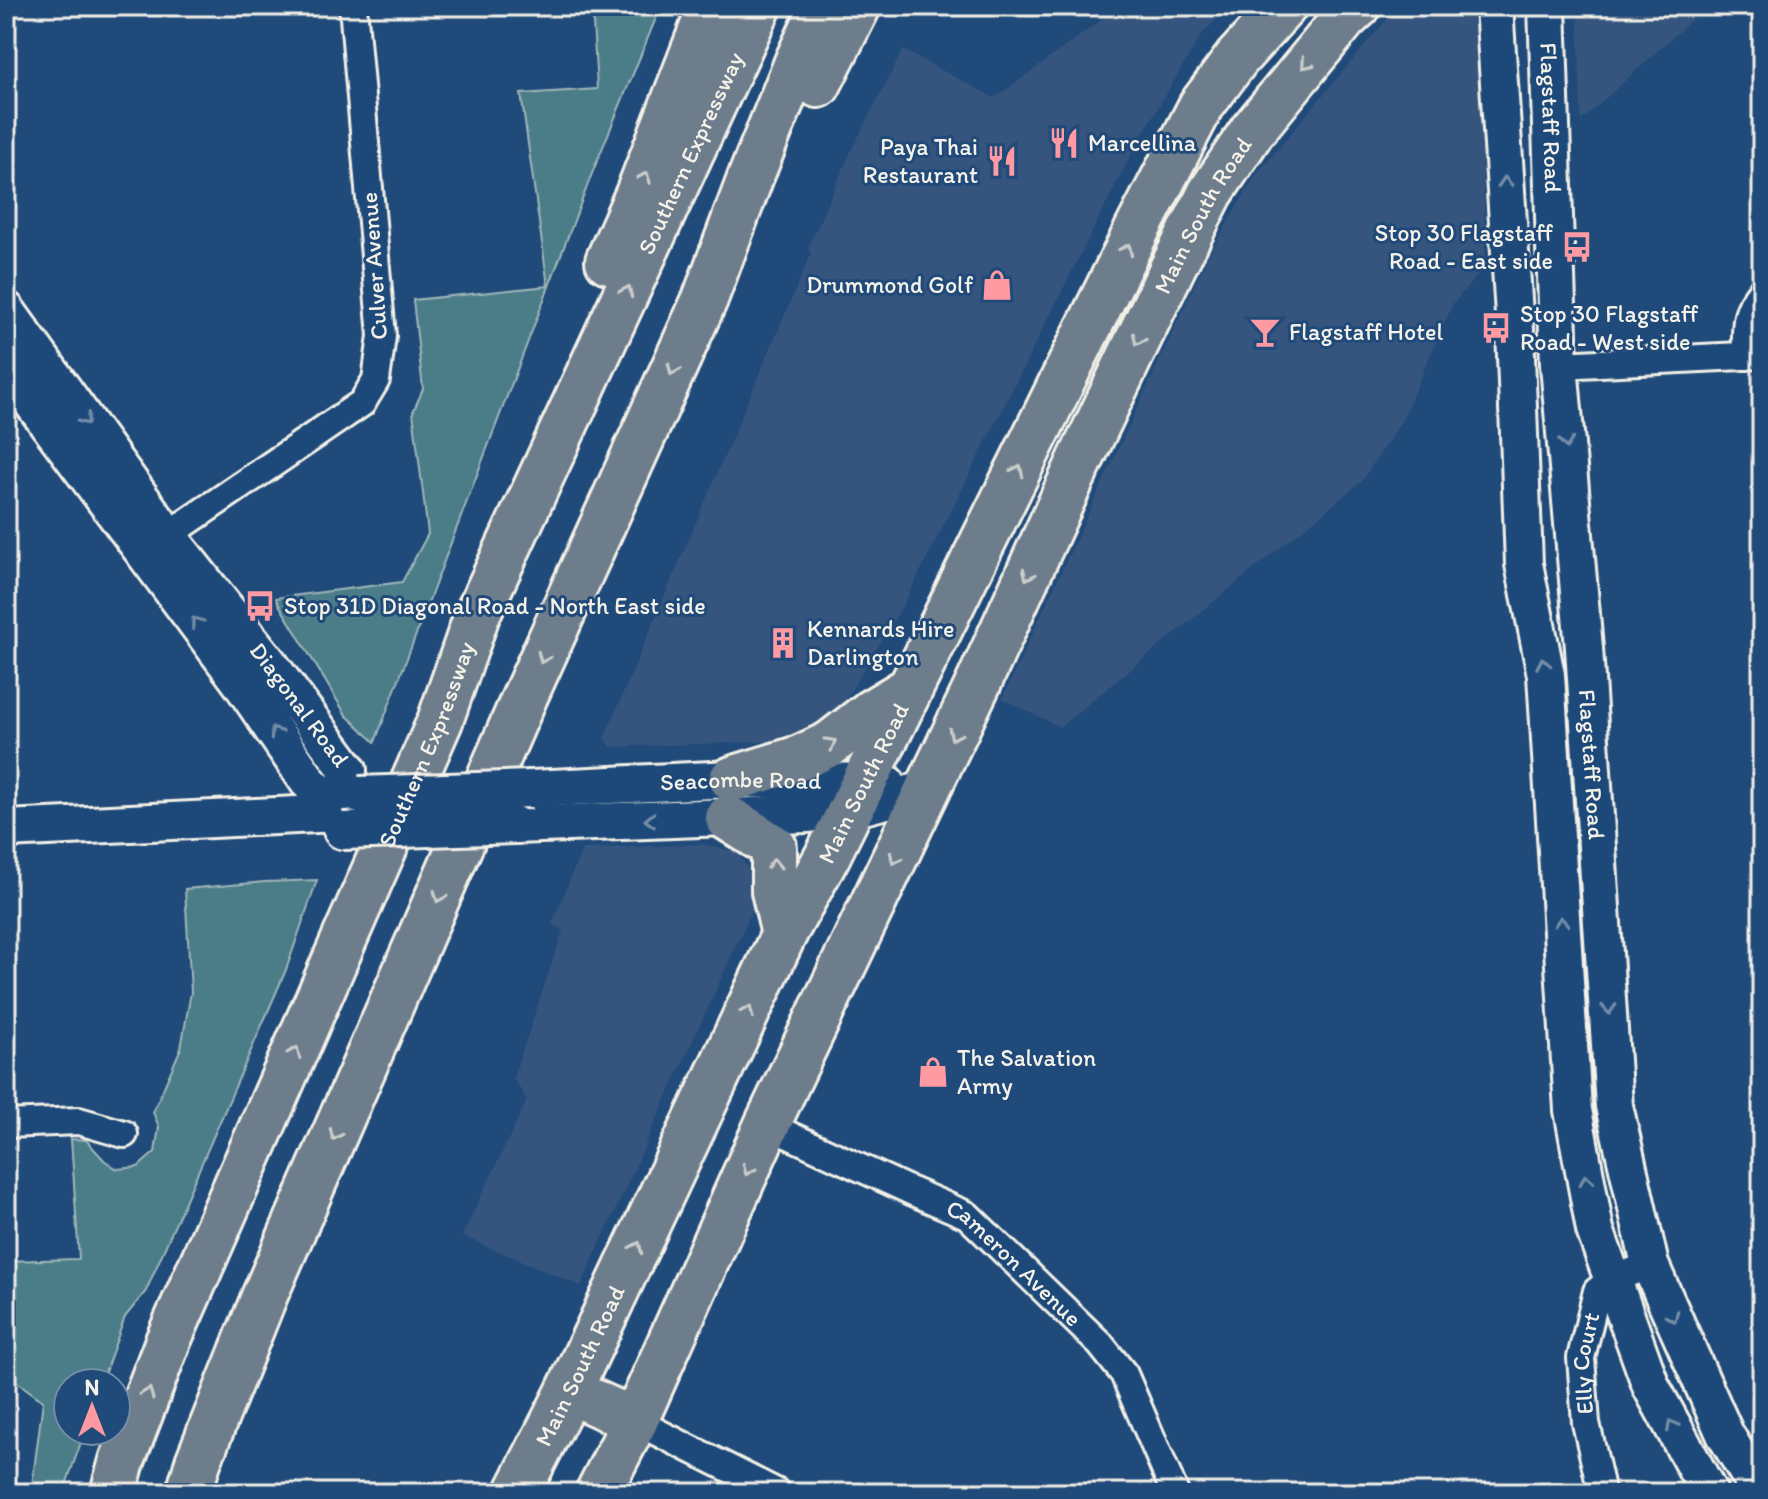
<svg xmlns="http://www.w3.org/2000/svg" width="1768" height="1499" viewBox="0 0 1768 1499" font-family="Itim,sans-serif">
	<style>
		.built { fill: #34547e }
		.green { fill: #4b7d89; stroke: #a0b7b8; stroke-width: 2 }
		.lines { fill: none; stroke-linecap: round; stroke-linejoin: round }
		.street-casing { stroke: #f4f1e8; stroke-width: 32 }
		.secondary-casing { stroke: #f4f1e8; stroke-width: 42 }
		.highway-casing { stroke: #f4f1e8; stroke-width: 50 }
		.street { stroke: #1f4a7a; stroke-width: 26 }
		.secondary { stroke: #1f4a7a; stroke-width: 36 }
		.highway { stroke: #6d7d8c; stroke-width: 44 }
		.secondary-bridge-casing { stroke: #f4f1e8; stroke-width: 42; stroke-linecap: butt }
		.secondary-bridge { stroke: #1f4a7a; stroke-width: 36 }
		.oneway { stroke: #cccecc }
		.oneway2 { stroke: #748da6 }
		.labels { text-anchor: middle; stroke-width: 6; stroke-linejoin: round; paint-order: stroke }
		.street-label { font-size: 24px; fill: #f4f1e8; stroke: #1f4a7a }
		.poi-label { font-size: 24px; fill: #f4f1e8; stroke: #1f4a7a; text-anchor: start }
	</style>
	<rect width="100%" height="100%" fill="#1f4a7a"/>
	<filter id="ink" filterUnits="userSpaceOnUse"><feTurbulence type="fractalNoise" baseFrequency=".0125" numOctaves="2"/><feDisplacementMap in="SourceGraphic" scale="16" xChannelSelector="R" yChannelSelector="G"/><feConvolveMatrix kernelMatrix="1 2 1 2 8 2 1 2 1" color-interpolation-filters="sRGB"/></filter>
	<g filter="url(#ink)">
		<path class="built" d="M1112 6H1231L1203 33 1137 143 905 602 833 720 785 741 611 747 604 738 811 253 808 247 851 151 903 50 995 98 1112 12Z
			M1398 6H1474L1478 15 1486 265 1453 304 1401 422 1361 482 1060 727 1002 699 1208 256 1255 176Z
			M1578 6H1707L1581 121Z
			M701 844 737 852 755 880 752 911 581 1286 462 1236 527 1100 513 1078 563 930 552 924 582 849Z"/>
		<path class="green" d="M592 6H661L593 171 375 742 346 715 275 598 402 582 428 534 413 412 423 389 413 300 548 286 521 94 597 89Z
			M317 880 286 970 146 1291 125 1317 101 1383H68V1431H85L63 1493H31L43 1401 6 1374V1261L79 1259 71 1139 86 1140 104 1160 117 1169 138 1167 155 1152 159 1127 153 1112 181 1048 191 992 185 889 265 882Z"/>
		<g class="lines">
			<defs>
				<g id="street">
					<path d="M1746 356C1746 328 1743 313 1762 290"/>
					<path d="M1559 365 1762 355"/>
					<path d="M155 544 362 403 376 380 382 336 353 6"/>
					<path d="M6 1124 79 1121 124 1134"/>
					<path id="s1" d="M767 1125 911 1191 967 1215 1100 1344 1124 1374 1175 1493"/>
					<path d="M635 1421 778 1493"/>
					<path id="s2" d="M1602 1493 1586 1423 1581 1358 1597 1291 1613 1279 1650 1265"/>
				</g>
				<g id="secondary">
					<path d="M1494 6 1515 330 1524 564 1546 675 1573 1110 1595 1230 1651 1386 1709 1493"/>
					<path id="s3" d="M1547 6 1559 365 1584 648 1614 1106 1650 1265 1725 1434 1760 1493"/>
					<path id="s4" d="M6 310 168 536 270 665 348 770 338 813"/>
					<path d="M6 367 242 684 308 781 338 813 342 830"/>
					<path id="s5" d="M531 789 732 779 864 782 887 784"/>
					<path d="M515 825 807 814 851 809 929 789"/>
					<path d="M6 829 338 813 349 804"/>
				</g>
				<g id="highway">
					<path d="M818 85 858 6"/>
					<path d="M608 261 638 194 711 6"/>
					<path d="M732 779 800 758 830 744 871 712 906 691"/>
					<path d="M728 818 774 847V891L784 934"/>
					<path d="M569 1391 635 1421"/>
					<path id="s6" d="M113 1493 122 1461 168 1341 440 721 477 615 759 6"/>
					<path d="M189 1493 198 1462 264 1297 525 696 705 299 751 176 798 60 823 6"/>
					<path id="s7" d="M517 1493 569 1391 784 934 828 855 1138 228 1201 106 1237 58 1284 6"/>
					<path id="s8" d="M598 1493 635 1421 767 1125 979 682 1080 461 1172 269 1211 192 1252 131 1344 19 1358 6"/>
				</g>
			</defs>
			<use href="#street" class="street-casing"/>
			<use href="#secondary" class="secondary-casing"/>
			<use href="#highway" class="highway-casing"/>
			<use href="#street" class="street"/>
			<use href="#secondary" class="secondary"/>
			<use href="#highway" class="highway"/>
			<defs>
				<path id="secondary-bridge" d="M359 795 531 789
					M343 831 515 825"/>
			</defs>
			<use href="#secondary-bridge" class="secondary-bridge-casing"/>
			<use href="#secondary-bridge" class="secondary-bridge"/>
		</g>
		<defs><path id="oneway-chevron" d="M-2-3.5L2.5 0L-2 3.5" fill="none" stroke-width="1.6" stroke-linecap="round" stroke-linejoin="round" transform="scale(2)"/></defs>
		<g class="oneway">
			<use href="#oneway-chevron" transform="translate(1306 64) rotate(130)"/>
			<use href="#oneway-chevron" transform="translate(645 177) rotate(-69)"/>
			<use href="#oneway-chevron" transform="translate(1127 249) rotate(-64)"/>
			<use href="#oneway-chevron" transform="translate(627 291) rotate(-65)"/>
			<use href="#oneway-chevron" transform="translate(1138 340) rotate(116)"/>
			<use href="#oneway-chevron" transform="translate(673 370) rotate(114)"/>
			<use href="#oneway-chevron" transform="translate(1018 470) rotate(-64)"/>
			<use href="#oneway-chevron" transform="translate(1028 575) rotate(115)"/>
			<use href="#oneway-chevron" transform="translate(543 658) rotate(114)"/>
			<use href="#oneway-chevron" transform="translate(954 735) rotate(115)"/>
			<use href="#oneway-chevron" transform="translate(831 743) rotate(-30)"/>
			<use href="#oneway-chevron" transform="translate(895 859) rotate(116)"/>
			<use href="#oneway-chevron" transform="translate(774 864) rotate(-90)"/>
			<use href="#oneway-chevron" transform="translate(439 897) rotate(113)"/>
			<use href="#oneway-chevron" transform="translate(748 1011) rotate(-65)"/>
			<use href="#oneway-chevron" transform="translate(295 1052) rotate(-66)"/>
			<use href="#oneway-chevron" transform="translate(335 1135) rotate(114)"/>
			<use href="#oneway-chevron" transform="translate(748 1170) rotate(114)"/>
			<use href="#oneway-chevron" transform="translate(637 1247) rotate(-65)"/>
			<use href="#oneway-chevron" transform="translate(148 1393) rotate(-69)"/>
		</g>
		<g class="oneway2">
			<use href="#oneway-chevron" transform="translate(1505 182) rotate(-94)"/>
			<use href="#oneway-chevron" transform="translate(85 420) rotate(54)"/>
			<use href="#oneway-chevron" transform="translate(1566 443) rotate(85)"/>
			<use href="#oneway-chevron" transform="translate(196 622) rotate(-127)"/>
			<use href="#oneway-chevron" transform="translate(1543 663) rotate(-101)"/>
			<use href="#oneway-chevron" transform="translate(275 732) rotate(-124)"/>
			<use href="#oneway-chevron" transform="translate(650 820) rotate(178)"/>
			<use href="#oneway-chevron" transform="translate(1561 922) rotate(-94)"/>
			<use href="#oneway-chevron" transform="translate(1609 1009) rotate(87)"/>
			<use href="#oneway-chevron" transform="translate(1586 1180) rotate(-101)"/>
			<use href="#oneway-chevron" transform="translate(1673 1317) rotate(66)"/>
			<use href="#oneway-chevron" transform="translate(1672 1425) rotate(-118)"/>
		</g>
	</g>
	<defs>
		<symbol id="restaurant-bare" viewBox="-9 -9 18 18"><path d="M-5-6h1v4h1v-4h1v4h1v-4h1v5L-1.5 .5V6h-2V.5L-5-1ZM5-6V6H3V1.5H1.5Q1.5-4 5-6Z" fill="#ff9aa2" stroke="#1f4a7a" stroke-width="2.5" paint-order="stroke"/></symbol>
		<symbol id="bus-bare" viewBox="-9 -9 18 18"><path d="M-5-6H5V4H4V6H2V4H-2V6H-4V4H-5ZM-3.5-4V0h7V-4ZM-3.5 1.2v1.5H-2V1.2ZM2 1.2v1.5H3.5V1.2Z" fill="#ff9aa2" stroke="#1f4a7a" stroke-width="2.5" paint-order="stroke"/></symbol>
		<symbol id="shop-bare" viewBox="-9 -9 18 18"><path d="M-5-2.5h2.3a2.7 3.5 0 0 1 5.4 0H5L5.5 6h-11ZM-1.5-2.5h3a1.5 2.3 0 0 0-3 0Z" fill="#ff9aa2" stroke="#1f4a7a" stroke-width="2.5" paint-order="stroke"/></symbol>
		<symbol id="bar-bare" viewBox="-9 -9 18 18"><path d="M-6-5H6L.8 .8V4.5H3.5V6h-7V4.5H-.8V.8Z" fill="#ff9aa2" stroke="#1f4a7a" stroke-width="2.5" paint-order="stroke"/></symbol>
		<symbol id="building-bare" viewBox="-9 -9 18 18"><path d="M-4-6H4V6H1V3H-1V6H-4ZM-2.5-4.3h1.7v1.8h-1.7ZM.8-4.3h1.7v1.8H.8ZM-2.5-1h1.7V.8h-1.7ZM.8-1h1.7V.8H.8Z" fill="#ff9aa2" stroke="#1f4a7a" stroke-width="2.5" paint-order="stroke"/></symbol>
	</defs>
	<g fill-rule="evenodd">
		<use href="#restaurant-bare" x="1042" y="121" width="44" height="44"/>
		<use href="#restaurant-bare" x="980" y="139" width="44" height="44"/>
		<use href="#bus-bare" x="1555" y="225" width="44" height="44"/>
		<use href="#shop-bare" x="975" y="263" width="44" height="44"/>
		<use href="#bus-bare" x="1474" y="306" width="44" height="44"/>
		<use href="#bar-bare" x="1243" y="310" width="44" height="44"/>
		<use href="#bus-bare" x="238" y="584" width="44" height="44"/>
		<use href="#building-bare" x="761" y="621" width="44" height="44"/>
		<use href="#shop-bare" x="911" y="1050" width="44" height="44"/>
	</g>
	<g class="labels">
		<g class="street-label">
			<text dy="8" stroke="none"><textPath href="#s3" startOffset="112">Flagstaff Road</textPath></text>
			<text dy="8" stroke="none"><textPath href="#s6" startOffset="1460">Southern Expressway</textPath></text>
			<text dy="8" stroke="none"><textPath href="#s8" startOffset="1414">Main South Road</textPath></text>
			<text transform="translate(374 266) rotate(-94)" y="8">Culver Avenue</text>
			<text dy="8" stroke="none"><textPath href="#s4" startOffset="492">Diagonal Road</textPath></text>
			<text dy="8" stroke="none"><textPath href="#s6" startOffset="812">Southern Expressway</textPath></text>
			<text dy="8" stroke="none"><textPath href="#s3" startOffset="760">Flagstaff Road</textPath></text>
			<text dy="8" stroke="none"><textPath href="#s5" startOffset="210">Seacombe Road</textPath></text>
			<text dy="8" stroke="none"><textPath href="#s7" startOffset="790">Main South Road</textPath></text>
			<text dy="8" stroke="none"><textPath href="#s1" startOffset="286">Cameron Avenue</textPath></text>
			<text dy="8" stroke="none"><textPath href="#s2" startOffset="132">Elly Court</textPath></text>
			<text dy="8" stroke="none"><textPath href="#s7" startOffset="142">Main South Road</textPath></text>
		</g>
		<g class="poi-label">
			<text x="1088" y="151">Marcellina</text>
			<text x="978" y="155" text-anchor="end">Paya Thai<tspan x="978" dy="28">Restaurant</tspan></text>
			<text x="1553" y="241" text-anchor="end">Stop 30 Flagstaff<tspan x="1553" dy="28">Road - East side</tspan></text>
			<text x="973" y="293" text-anchor="end">Drummond Golf</text>
			<text x="1520" y="322">Stop 30 Flagstaff<tspan x="1520" dy="28">Road - West side</tspan></text>
			<text x="1289" y="340">Flagstaff Hotel</text>
			<text x="284" y="614">Stop 31D Diagonal Road - North East side</text>
			<text x="807" y="637">Kennards Hire<tspan x="807" dy="28">Darlington</tspan></text>
			<text x="957" y="1066">The Salvation<tspan x="957" dy="28">Army</tspan></text>
		</g>
	</g>
	<rect width="1768" height="1499" fill="none" stroke="#1f4a7a" stroke-width="32"/>
	<rect x="16" y="16" width="1736" height="1467" fill="none" stroke="#f4f1e8" stroke-width="3" filter="url(#ink)"/>
	<g transform="translate(92 1407)"><circle r="38" fill="#1f4a7a" stroke="#748da6" stroke-width="2"/>
	<path d="M0-6L14 30L0 20L-14 30Z" fill="#ff9aa2"/>
	<text y="-12" font-size="22" font-weight="bold" text-anchor="middle" fill="#f4f1e8">N</text>
	</g>
</svg>
